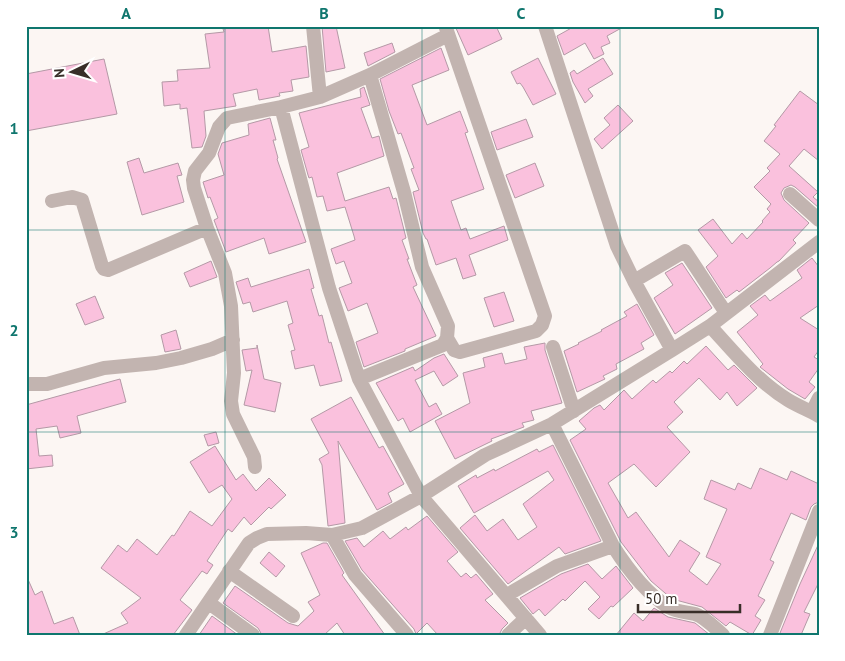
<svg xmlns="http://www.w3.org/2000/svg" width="845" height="661" viewBox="0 0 845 661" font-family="'PT Sans',sans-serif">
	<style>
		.building { fill: #fac1dd; stroke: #b499a6 }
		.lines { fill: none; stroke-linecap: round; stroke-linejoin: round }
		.minor { stroke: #c2b4b0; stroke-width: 14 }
		.grid { fill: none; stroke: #0f766e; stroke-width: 1; stroke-opacity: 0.55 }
		.neatline { fill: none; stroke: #0f766e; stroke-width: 2 }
		.grid-label { font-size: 16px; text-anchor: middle; font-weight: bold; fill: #0f766e }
	</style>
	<rect width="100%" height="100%" fill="#fcf6f3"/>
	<path class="building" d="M242 26H268L272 52 306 46 309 77 291 80 293 91 279 93 280 96 259 100 257 89 233 94 236 106 204 111 206 136 202 147 192 148 187 108 180 109V104L164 106 162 82 178 81 177 70 210 68 205 34 224 32 223 29Z
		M322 26H336L345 68 326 72Z
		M455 26H496L502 39 468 55Z
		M575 26H625L607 36 610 43 601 47 604 54 594 59 585 43 564 55 557 36Z
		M392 43 395 52 368 66 364 53Z
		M441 48 449 70 412 85 427 125 460 111 468 132 465 133 484 189 451 201 461 230 466 228 470 239 504 226 508 240 469 255 476 275 463 279 456 258 436 265 427 239H426L423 233 413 192 419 190 411 169 414 168 401 133 398 134 389 111 380 79Z
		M538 58 556 94 533 105 523 87 520 83 517 84 511 72Z
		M603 58 613 74 588 89 593 96 585 103 573 82 570 73 574 70 577 74Z
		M104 59 117 114 26 131V74Z
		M364 87 370 105 361 108 372 138 379 136 384 156 337 173 345 201 389 187 393 199 396 198 406 238 402 240 409 259H407L417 285 413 287 436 336 405 349V351L364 367 356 342 378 333 367 303 348 311 339 288 352 283 344 261 336 264 331 249 355 240 354 236 345 207 327 211 323 196 317 197 312 177 309 178 308 175 301 150 309 147 299 113 361 97 360 89Z
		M800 91 819 105V161L804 149 789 166 818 192 813 197 819 202V208L795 187 791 185 784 188 781 193 784 200 809 223 793 240 796 243 779 261 777 262 770 268 739 292 737 290 726 298 706 267 718 256 698 230 713 219 732 244 742 233 747 239 763 222 762 221 770 212 767 209 771 204 754 187 770 171 767 168 780 154 764 141 776 126 774 125Z
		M618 105 633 121 602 149 594 139 610 125 604 118Z
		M270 118 276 140H273L278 158 277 159 306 242 269 254 264 238 226 252 214 220 218 218 210 197 208 198 203 182 224 175 218 154 222 143 249 135 248 124Z
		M526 119 533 137 497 150 491 132Z
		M139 158 144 173 178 163 182 175 177 176 184 202 142 215 127 162Z
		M535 163 544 186 515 198 506 175Z
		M812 258 819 267V305L800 318 819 330V350L814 357 819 360V368L809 382 815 387 805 399 788 389 760 367 763 364 737 332 758 315 750 306 765 295 770 301 802 278 797 270Z
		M211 261 217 277 190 287 184 273Z
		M682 263 712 308 675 334 654 298 673 285 665 273Z
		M309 269 314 288 311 289 319 316 322 315 329 343 331 342 342 381 320 386 314 365 295 369 291 351 295 350 288 325 293 323 287 301 253 312 250 302 243 304 236 282 248 278 251 287Z
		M504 292 514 321 494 327 484 298Z
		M95 296 104 318 85 325 76 304Z
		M637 304 654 335 641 343 644 349 616 364 617 369 603 376 605 379 577 392 564 351 579 344 578 343 602 331 601 330 627 316 624 312Z
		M176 330 181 349 165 352 161 335Z
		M545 343V350L562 403 531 411 534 420 522 423 524 427 491 439 492 441 455 459 435 421 470 403 463 373 485 367 483 358 502 353 505 364 527 359 524 347Z
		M257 345 264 379 281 383 275 412 244 405 252 370 246 371 242 350 257 348Z
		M706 346 728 370 734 365 757 388 737 406 727 392 720 400 699 378 674 402 683 412 667 427 690 452 656 487 634 464 608 483 628 518 636 512 669 557 680 540 700 553 689 571 707 585 721 564 706 557 727 509 704 499 711 480 735 490 738 483 751 489 760 468 787 480 791 471 819 484V502L814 504 811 507 806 520 791 513 770 560 774 562 758 596 765 600 755 616 761 620 752 635 730 622 726 626 702 607 672 599 651 581 621 542 570 440 586 429 579 421 594 408 600 405 604 410 624 390 632 399 653 380 656 383 670 371 672 373 684 361 687 364Z
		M444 354 458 376 443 386 434 371 415 380 429 407 436 403 442 414 410 432 403 418 398 421 376 383 413 367 415 371 434 358Z
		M120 379 126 402 77 416 81 433 60 438 57 426 36 429 39 456 52 455 53 466 26 469V405Z
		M351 397 379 448 383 446 404 484 388 493 392 502 377 510 338 441 345 523 328 526 322 465 319 459 329 453 311 419Z
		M216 432 219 443 208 446 204 435Z
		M553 445 601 541 565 554 559 547 508 584 460 528 475 515 487 531 503 519 518 540 537 527 523 504 554 480 548 471 474 513 458 486 476 475 477 478 494 469 495 471 537 449 539 452Z
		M215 446 236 480 243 474 256 491 269 478 286 495 271 509 269 507 251 525 244 517 232 532 228 529 207 561 213 565 207 574 202 571 180 600 192 610 173 635H101L128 623 121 613 141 598 101 568 118 545 127 552 137 539 157 555 172 535 174 536 190 511 212 526 232 499 222 485 209 493 190 462Z
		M427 516 458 552 447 561 461 577 466 573 471 578 476 574 493 594 485 600 508 623 502 629 499 635H438L427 623 416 634 414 629 362 570 345 541 357 538 364 547 383 531 390 539 406 527 408 530Z
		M323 543H327L344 573 342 575 385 635H345L337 623 324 635H262L258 628 223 603 235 586 288 623 298 626 314 611 308 602 320 595 301 553Z
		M819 543V582L804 612 810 614 801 635H785L780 633 800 584Z
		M269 552 285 566 276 577 260 563Z
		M588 564 602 579 616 566 633 588 613 607 611 606 599 619 588 609 600 597 585 581 565 601 563 599 545 616 539 609 533 614 520 598 561 574Z
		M26 575 35 595 42 591 54 624 73 617 80 635H26Z
		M654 608 668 617 695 623 710 635H616L634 613 643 621Z
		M212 616 238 635H199Z"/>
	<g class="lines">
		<path class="minor" d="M313 26 320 97
			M545 26 617 246 634 281 672 350
			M446 28 545 316 542 325 536 331 460 352 454 350 447 338
			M281 107 329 288 359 379 421 496 540 635
			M790 194 819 220
			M52 201 72 197 82 200 102 266 104 269 108 270 207 228
			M634 281 685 251 726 313
			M710 326C734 352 757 381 788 400 798 406 808 410 819 416
			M553 347 574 411
			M359 379 443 345 447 338 448 326 422 267 404 192 370 75
			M26 384H47L104 368 156 363 181 358 212 349 233 340
			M812 412 819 398
			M552 424 613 546C627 568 646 593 668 607 677 612 686 612 695 614 705 617 715 628 723 635
			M255 467 254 457 233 414 231 401 234 373 231 306 225 273 207 228 194 188 193 180 195 171 209 153 219 127 227 118 281 107 320 97 370 75 448 35
			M332 535 355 575 407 635
			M229 571 293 616
			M507 595 557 566 613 546
			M209 603 253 635
			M186 635 249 543 257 538 267 534 306 533 332 535 362 528 421 496 485 455 552 424 672 350 710 326 819 242
			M508 635 526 618
			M770 635 819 511"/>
	</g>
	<path class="grid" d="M225 26V635M422 26V635M620 26V635M26 230H819M26 432H819"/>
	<rect width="845" height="661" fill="none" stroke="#ffffff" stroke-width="55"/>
	<g transform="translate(72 72) rotate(265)" stroke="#ffffff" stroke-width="4" paint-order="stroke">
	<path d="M0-4L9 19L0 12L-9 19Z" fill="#382e28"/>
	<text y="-8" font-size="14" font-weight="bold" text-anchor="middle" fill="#382e28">N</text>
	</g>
	<path d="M638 604v8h102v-8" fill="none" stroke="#382e28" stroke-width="2.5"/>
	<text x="645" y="604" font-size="15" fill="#382e28" stroke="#ffffff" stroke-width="4" paint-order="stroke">50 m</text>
	<rect x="28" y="28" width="790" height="606" class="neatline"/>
	<g class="grid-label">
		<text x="126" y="19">A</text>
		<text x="324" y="19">B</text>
		<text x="521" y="19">C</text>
		<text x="719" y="19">D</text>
		<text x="14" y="134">1</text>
		<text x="14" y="336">2</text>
		<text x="14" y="538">3</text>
	</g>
</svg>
